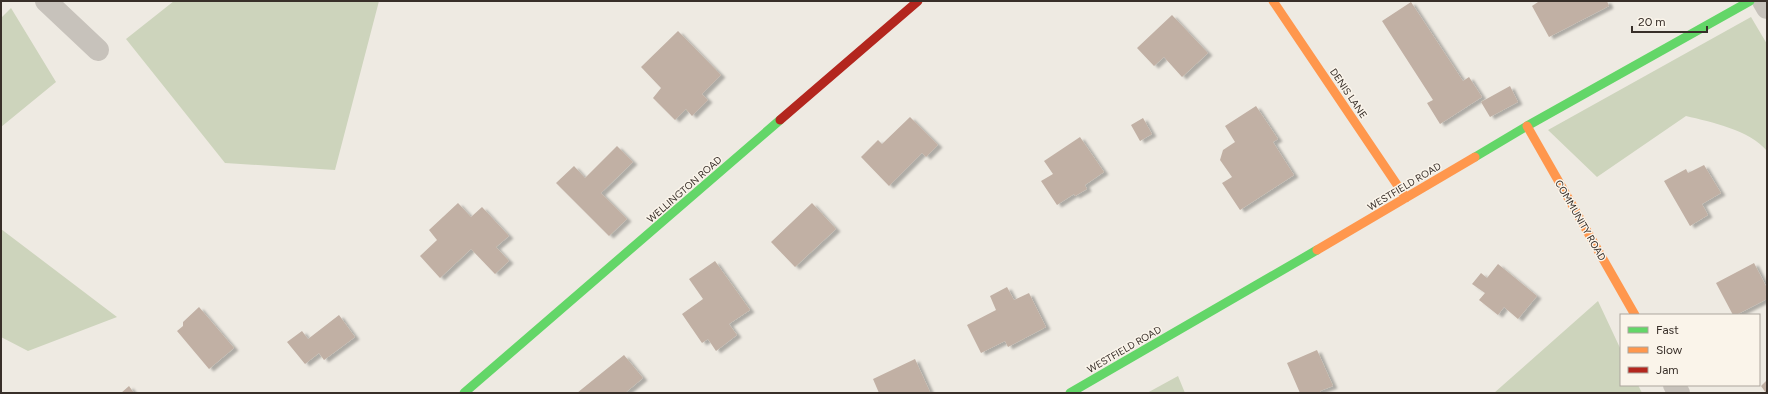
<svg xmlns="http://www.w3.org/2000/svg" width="1768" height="394" viewBox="0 0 1768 394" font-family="Figtree,sans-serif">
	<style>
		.green { fill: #cdd4bc }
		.building { fill: #c1b0a4; filter: url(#shadow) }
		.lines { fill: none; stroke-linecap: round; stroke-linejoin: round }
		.street { stroke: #c7c2bb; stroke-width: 22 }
		.fast { stroke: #63d668; stroke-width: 9 }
		.slow { stroke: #ff974d; stroke-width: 9 }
		.jam { stroke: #b3261e; stroke-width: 9 }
		.labels { text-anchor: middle; stroke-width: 3; stroke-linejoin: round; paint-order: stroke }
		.street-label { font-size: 10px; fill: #382f29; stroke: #faf4ea }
	</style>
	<defs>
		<filter id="shadow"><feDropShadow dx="4.5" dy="2.5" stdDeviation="1" flood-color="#0004"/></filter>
	</defs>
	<rect width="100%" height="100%" fill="#eeeae2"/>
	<path class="green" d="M174 1H379L335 170 225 163 126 39Z
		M11 8 56 82 1 127V18Z
		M1751 17 1767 44V151C1750 130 1711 122 1686 116L1597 177 1548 130Z
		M1 229 117 317 28 351 1 337Z
		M1598 301 1621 350V385H1638L1642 393H1494Z
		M1178 376 1185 393H1147Z"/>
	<path class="building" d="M1537 1H1607L1609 6 1549 37 1532 6 1538 2Z
		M1411 2 1463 81 1469 77 1482 97 1440 124 1427 103 1433 100 1382 21Z
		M1172 15 1208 53 1182 77 1164 57 1154 66 1137 48Z
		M678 31 721 75 702 94 708 100 692 116 686 109 675 120 653 98 661 88 641 67Z
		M1510 86 1518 102 1490 117 1481 102Z
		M1256 106 1278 139 1273 142 1294 175 1240 210 1222 183 1232 177 1220 160 1223 150 1235 142 1225 126Z
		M910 117 938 145 926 157 922 153 889 186 861 157 878 140 882 144Z
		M1143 118 1152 134 1140 141 1131 125Z
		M1080 137 1104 172 1085 185 1087 189 1075 196 1074 194 1057 205 1041 181 1053 174 1044 161Z
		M617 146 633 162 601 193 627 219 609 236 556 183 574 166 585 178Z
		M1704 165 1721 193 1702 204 1708 215 1690 226 1664 181 1686 169 1688 173Z
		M458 203 471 217 482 207 509 236 496 247 509 261 495 274 471 249 440 278 420 256 437 240 429 230Z
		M812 203 836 229 795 267 771 242Z
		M715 261 750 310 729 324 737 335 716 351 708 339 702 343 682 314 703 299 689 279Z
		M1754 263 1767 288V299L1736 315H1733L1716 283Z
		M1498 264 1537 296 1518 319 1504 307 1498 315 1479 300 1485 293 1472 284 1481 273 1487 278Z
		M1007 287 1014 300 1029 293 1046 327 1008 347 1005 341 981 353 967 325 996 310 990 296Z
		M199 307 234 348 209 369 177 331 183 326V322Z
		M339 315 355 337 324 360 319 353 305 364 287 342 302 331 308 339Z
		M1317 350 1333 386 1320 391 1321 393H1300L1287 363Z
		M624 355 643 378 625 393H577Z
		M915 359 930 392 879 393 873 379Z
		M1767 380V393H1766L1761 386Z
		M129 386 134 393H121Z"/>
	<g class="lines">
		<path class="street" d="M46 1 98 50
			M1763 1 1767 8
			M1674 385 1679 393"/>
		<path class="fast" d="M1475 157 1527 126 1750 1
			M464 393 780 120
			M1070 393 1317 250"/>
		<path class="slow" d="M1273 1 1406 198
			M1527 126 1635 315
			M1317 250 1475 157"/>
		<path class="jam" d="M780 120 918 1"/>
	</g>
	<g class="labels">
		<g class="street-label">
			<text transform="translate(1349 93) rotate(56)" y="4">DENIS LANE</text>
			<text transform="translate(1404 186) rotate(-31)" y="4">WESTFIELD ROAD</text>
			<text transform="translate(684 189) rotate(-41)" y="4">WELLINGTON ROAD</text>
			<text transform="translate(1581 220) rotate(60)" y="4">COMMUNITY ROAD</text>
			<text transform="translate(1124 349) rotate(-30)" y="4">WESTFIELD ROAD</text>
		</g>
	</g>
	<rect width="1768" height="394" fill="none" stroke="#382f29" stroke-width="4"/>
	<rect x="1620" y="314" width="140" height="72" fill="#faf4ea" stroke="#aca59d"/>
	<rect x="1628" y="327" width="20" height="6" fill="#63d668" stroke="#aca59d"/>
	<text x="1656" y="334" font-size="12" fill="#382f29">Fast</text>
	<rect x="1628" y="347" width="20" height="6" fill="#ff974d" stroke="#aca59d"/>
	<text x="1656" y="354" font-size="12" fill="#382f29">Slow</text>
	<rect x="1628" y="367" width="20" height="6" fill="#b3261e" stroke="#aca59d"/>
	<text x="1656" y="374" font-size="12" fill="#382f29">Jam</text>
	<path d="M1632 26v6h75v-6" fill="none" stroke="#382f29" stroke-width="2"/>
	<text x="1638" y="26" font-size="12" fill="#382f29" stroke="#faf4ea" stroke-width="3" paint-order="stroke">20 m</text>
</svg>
